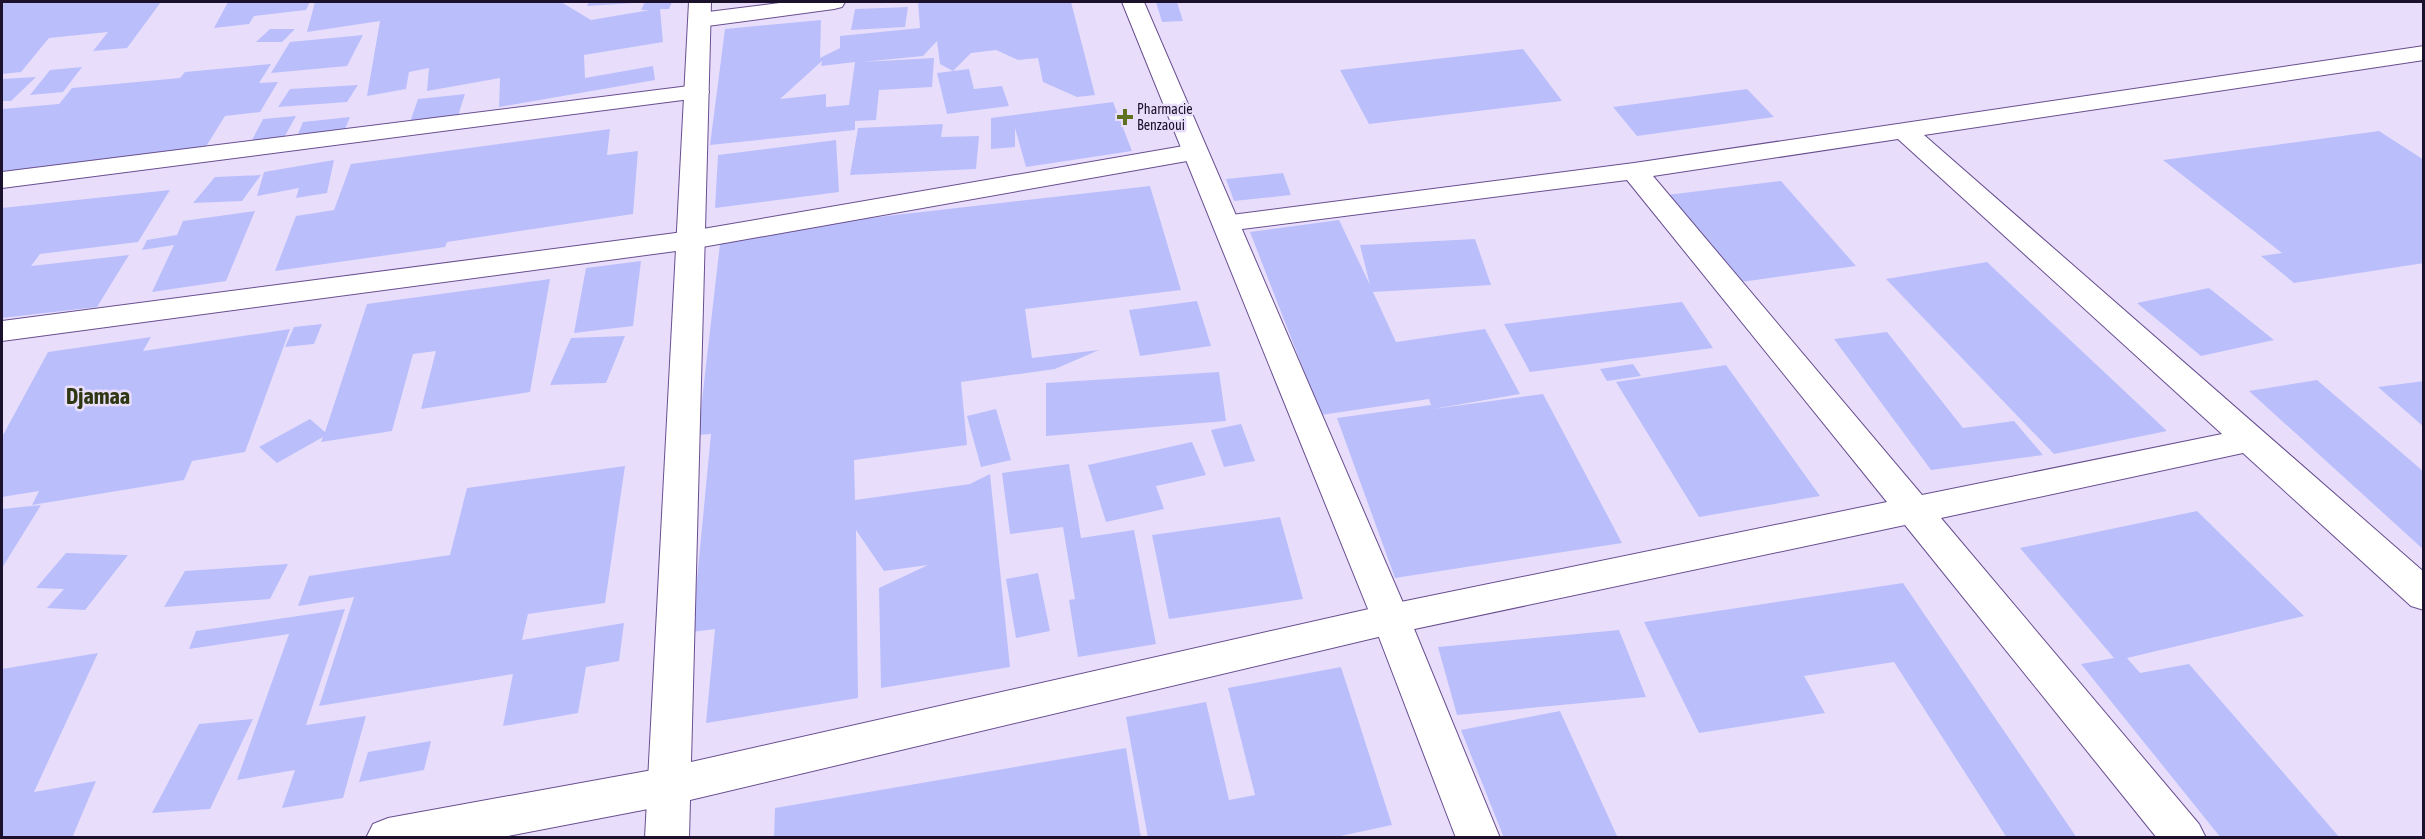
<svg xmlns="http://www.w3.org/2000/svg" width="2425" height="839" viewBox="0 0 2425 839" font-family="'Asap Condensed',sans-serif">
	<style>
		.building { fill: #babffb; fill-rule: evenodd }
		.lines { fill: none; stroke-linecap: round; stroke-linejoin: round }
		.minor-casing { stroke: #684e8f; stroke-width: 2 }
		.tertiary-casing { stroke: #684e8f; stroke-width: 2 }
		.primary-casing { stroke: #684e8f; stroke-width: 2 }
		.minor { fill: #fff; fill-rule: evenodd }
		.tertiary { fill: #fff; fill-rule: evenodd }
		.primary { fill: #fff; fill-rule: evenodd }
		.poi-dot { fill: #5f711e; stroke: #e8defc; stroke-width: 2 }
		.labels { text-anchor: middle; stroke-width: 5; stroke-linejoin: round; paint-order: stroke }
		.far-poi-label { font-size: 14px; fill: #1c112c; stroke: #e8defc; text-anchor: start }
		.district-label { font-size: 22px; font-weight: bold; fill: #2e3711; stroke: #e8defc }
	</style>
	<rect width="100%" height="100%" fill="#e8defc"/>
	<path class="building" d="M2 2H50L48 3 161 2 127 48 93 51 108 32 49 38 21 72 2 74Z
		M228 2H310L306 10 254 16 249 24 214 28Z
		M315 2H561L591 20 650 10H641L645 2H672L669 9H660L663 42 584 55 585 78 653 66 655 80 499 107 500 78 427 91 429 68 409 72 406 89 367 96 380 21 307 32Z
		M589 2H633V3L587 6Z
		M918 2H1071L1095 95 1077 97 1043 82 1038 58 1018 60 996 50 971 53 953 71 940 64 937 41 923 56 862 62 934 58 932 87 879 90 876 120 855 121V130L710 145 725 29 821 20 820 58 840 48V36L920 28ZM822 61 821 66 855 62 849 105 826 107V94L780 99Z
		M1156 2H1177L1183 21 1162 22Z
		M908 7 905 27 851 30 855 9Z
		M270 29H295L282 42H256Z
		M363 35 347 66 271 73 290 42Z
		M1523 49 1562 101 1369 124 1340 70Z
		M271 64 259 83 278 82 260 112 225 116 202 153 2 174V109L59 104 72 88 180 78 185 72Z
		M82 67 63 92 30 95 50 70Z
		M969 69 974 89 1002 86 1009 106 947 114 937 73Z
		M36 77 11 101H2V79Z
		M358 85 347 102 278 107 290 89Z
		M1747 89 1774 117 1637 136 1613 107Z
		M465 94 457 119 409 125 418 99Z
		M1113 102 1132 151 1026 167 1015 128V147L991 149V118Z
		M296 116 282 141 250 144 263 119Z
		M350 117 343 134 296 139 303 122Z
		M943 124 941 137 979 136 976 169 850 175 858 128Z
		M610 129 607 155 638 151 633 214 447 242 445 247 275 271 296 216 334 210 351 164Z
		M2379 131 2424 160V263L2294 283 2261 256 2282 253 2163 160Z
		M836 140 839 192 715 208 718 155Z
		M334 160 327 193 296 198 299 188 257 196 264 172Z
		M1283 173 1291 195 1234 201 1226 179Z
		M261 175 242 201 193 203 215 177Z
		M1781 181 1856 266 1734 283 1667 195Z
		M1150 186 1181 290 1025 309 1032 358 1099 350 1055 369 961 382 967 445 854 460 855 500 970 484 990 474 1010 667 881 688 879 588 928 565 884 571 856 530 858 698 706 723 715 629 692 632 711 434 698 435 721 235Z
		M170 190 138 242 40 254 31 266 129 255 97 307 2 318V208Z
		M255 211 226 281 152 292 174 245 142 250 147 240 177 235 183 221Z
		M1339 220 1370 285 1360 245 1475 239 1491 285 1373 292 1396 342 1485 329 1520 394 1433 409 1543 394 1622 543 1395 578 1337 418 1431 405 1429 399 1321 415 1250 232Z
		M641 261 633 326 574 333 586 268Z
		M1987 262 2167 431 2054 454 1886 279Z
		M550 279 530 392 421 409 436 351 413 354 392 431 321 442 323 437 277 463 259 447 310 419 325 432 367 304Z
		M2209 288 2274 340 2201 356 2137 303Z
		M1197 301 1211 346 1140 356 1129 310Z
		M1682 302 1713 348 1530 372 1504 324Z
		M322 324 314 344 285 347 294 327Z
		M290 329 245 452 192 461 184 480 32 505 39 491 2 497V437L48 352 151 337 143 351Z
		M1887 332 1963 428 2014 421 2043 455 1931 470 1834 339Z
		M625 336 606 383 550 385 571 338Z
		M1633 364 1641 376 1607 381 1600 369Z
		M1726 365 1820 496 1699 517 1616 382Z
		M1219 372 1226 421 1046 436V383Z
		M2317 380 2424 472V550L2249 391Z
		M2424 381V427L2378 387Z
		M996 409 1011 460 981 467 967 416Z
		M1241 424 1255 461 1224 467 1211 430Z
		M1192 442 1206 475 1156 486 1164 509 1106 522 1088 465Z
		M1069 464 1081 538 1134 530 1156 644 1078 657 1069 600 1075 599 1063 527 1010 534 1002 473Z
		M625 466 605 603 528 614 522 640 624 623 619 661 586 667 578 713 503 726 513 674 319 706 354 597 298 606 309 576 450 555 467 488Z
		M41 505 2 568V509Z
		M2197 511 2304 616 2127 658 2140 673 2189 664 2340 838H2221L2081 664 2114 658 2020 548Z
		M1280 517 1303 599 1169 619 1152 535Z
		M66 553 128 555 85 610 47 608 64 589 36 588Z
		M288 564 270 599 164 607 185 571Z
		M1038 573 1050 631 1016 638 1006 579Z
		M1903 583 2077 838H2007L1894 662 1804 676 1825 713 1699 733 1644 622Z
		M345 609 306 725 366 716 343 798 282 808 295 770 237 780 289 634 189 649 196 631Z
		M1619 630 1646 697 1457 715 1438 647Z
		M98 653 34 792 96 781 72 838H2V669Z
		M1341 667 1392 825 1331 838H1148L1126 717 1206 702 1229 800 1255 795 1228 688Z
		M1560 711 1618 838H1504L1461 730Z
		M253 719 210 809 152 813 199 724Z
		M431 741 424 770 359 782 368 752Z
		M1126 748 1141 838H774L775 808Z"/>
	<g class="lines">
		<defs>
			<path id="minor" d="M787 2H845L842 7 834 9 700 27 692 25 689 20 692 15 700 13Z
				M2424 46V60L1924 135 2424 572V610L2411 606 2243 453 1941 518 2199 824 2206 838H2157L1905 525 1391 634 669 805 498 838H366L373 824 388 818 669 767 1391 604 1887 502 1627 180 1226 231 1216 229 1212 223 1216 217 1634 163ZM1898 139 2222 434 1922 495 1653 176Z
				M697 85 706 87 709 92 706 97 2 188V172Z
				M1195 144 1204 146 1208 152 1204 158 691 249 2 341V321L691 231Z"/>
			<path id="tertiary" d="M689 2H711L689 838H645Z"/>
			<path id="primary" d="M1122 2H1144L1410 619 1500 838H1456L1372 619Z"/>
		</defs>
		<use href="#minor" class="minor-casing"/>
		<use href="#tertiary" class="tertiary-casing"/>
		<use href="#primary" class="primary-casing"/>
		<use href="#minor" class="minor"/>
		<use href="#tertiary" class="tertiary"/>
		<use href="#primary" class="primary"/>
	</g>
	<path class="poi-dot" d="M1122 108h6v6h6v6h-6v6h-6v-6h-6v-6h6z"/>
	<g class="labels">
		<g class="far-poi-label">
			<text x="1137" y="114">Pharmacie<tspan x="1137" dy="16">Benzaoui</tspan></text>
		</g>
		<g class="district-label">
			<text x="98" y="404">Djamaa</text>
		</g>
	</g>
	<rect width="2425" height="839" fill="none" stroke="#1c112c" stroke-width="6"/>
</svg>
